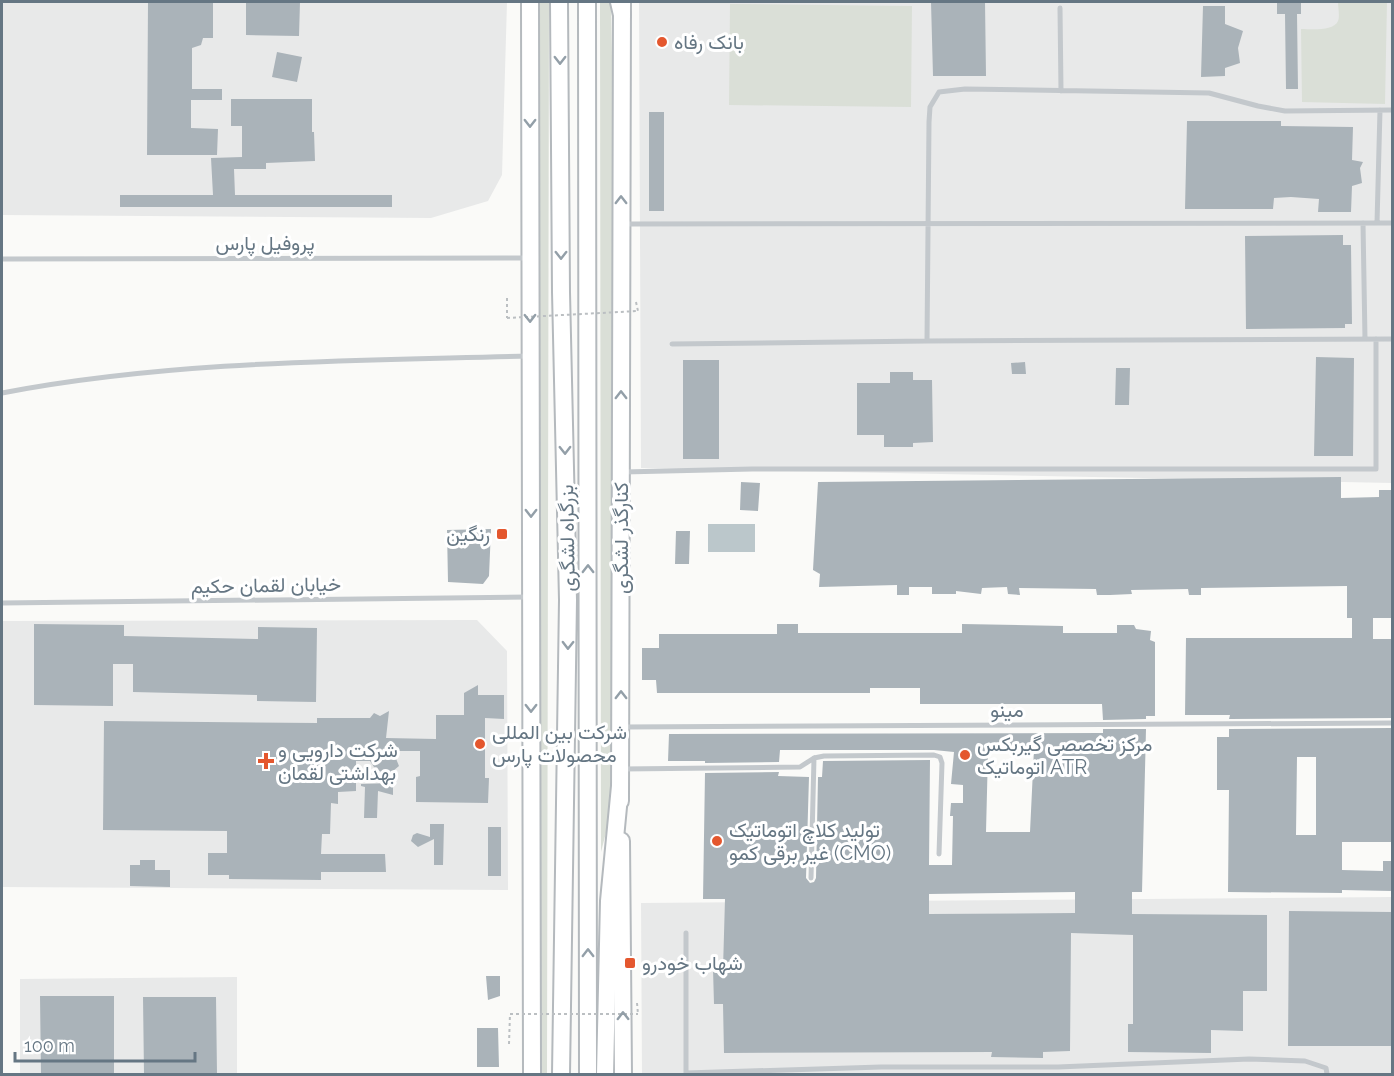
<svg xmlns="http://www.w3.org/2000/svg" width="1394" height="1076" viewBox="0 0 1394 1076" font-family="Raleway,Vazirmatn,sans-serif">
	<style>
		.built { fill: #e8e9e9 }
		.green { fill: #dadfd7 }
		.water { fill: #bbc7cb }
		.building { fill: #aab3b9; fill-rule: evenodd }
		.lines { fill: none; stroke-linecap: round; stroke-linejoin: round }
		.primary-casing { stroke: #b5babe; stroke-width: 20 }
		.trunk-casing { stroke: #b4b9bd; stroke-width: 20 }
		.path { stroke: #bbbfc2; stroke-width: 2; stroke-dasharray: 3 3; stroke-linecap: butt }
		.service { stroke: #c3c8cc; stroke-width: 5 }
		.primary { stroke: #fff; stroke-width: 16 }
		.trunk { stroke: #fff; stroke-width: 16 }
		.path-bridge { stroke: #bbbfc2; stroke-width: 2; stroke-dasharray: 3 3; stroke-linecap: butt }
		.oneway { stroke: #939fa8 }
		.poi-dot { fill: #e4572e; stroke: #fff; stroke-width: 2 }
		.labels { text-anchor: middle; stroke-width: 6; stroke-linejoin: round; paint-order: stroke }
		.poi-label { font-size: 20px; fill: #657683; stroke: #fff; text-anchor: start }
		.street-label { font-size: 20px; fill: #657683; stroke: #fff }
	</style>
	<rect width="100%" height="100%" fill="#fafaf8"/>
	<path class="built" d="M2 2H507L502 175 488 201 431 218 2 215Z
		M639 2H1392V483L641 468Z
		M477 620 507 651 508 890 2 887V621Z
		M1392 897V1074H642L641 903Z
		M237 977V1074H20V979Z"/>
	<path class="green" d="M535 2H549L547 1074H535Z
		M600 2H611L615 220 612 809 601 852Z
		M1338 2H1387L1385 104 1302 102 1301 29C1310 29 1333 32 1338 21 1340 16 1338 7 1338 2Z
		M730 4 912 6 911 107 729 105Z"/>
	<path class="water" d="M708 524H755V552H708Z"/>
	<path class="building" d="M148 2H213V38H203L201 45 192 48V89H222V100H191V128L218 129 217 155H147Z
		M246 2H300L299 36 246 35Z
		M931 2H985L986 76H933Z
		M1277 2H1301V14H1297L1298 89H1286L1285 14H1277Z
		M1203 6H1225V24L1243 31 1238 48 1240 63 1225 68V76L1201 77Z
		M277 52 302 57 297 82 272 77Z
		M231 99H312V132H314L315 161 266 163V169H234L235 195H392V207H120V195H213L211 158 242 157V126H231Z
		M649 112H664V211H649Z
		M1187 121H1281V126L1353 127 1352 160 1363 162 1360 168 1362 183 1352 186 1351 212H1318L1319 199 1291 197 1274 198 1273 209H1185Z
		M1343 235V245H1351L1352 324H1345V328L1246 329 1245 236Z
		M1316 357 1354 358 1353 456H1314Z
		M683 360H719V459H683Z
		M1025 362 1026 374H1012L1011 363Z
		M1116 368H1130L1129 405H1115Z
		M890 372H913V380H932L933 442 913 443V447H884V435H857V383H890Z
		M1341 477V498L1379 497V490H1392V618H1373V639H1392V718L1229 719 1230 715H1185L1186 638H1352V618H1347V586L1201 588V595H1189L1188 589 1131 590 1132 594 1110 595H1097L1096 589 1019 588 1020 595 1008 594 1007 587 982 588 981 594 956 591V594H932V587H909V595H897V585L819 587 820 574 813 570 818 482Z
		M741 482 760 483 758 511 740 510Z
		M491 529 489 576 483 584 448 582 447 530Z
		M676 531H690L689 564H675Z
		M34 624 124 625V636L258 639V627L317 628 316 702 257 701V695L133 692V664H113V706L34 705Z
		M777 624H798V633H962V624L1063 626V633H1117V625H1134L1136 629 1151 631 1150 640 1155 642V716H1146V719L1103 720 1102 704H920V688H870V693H657L656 680H642V648H659V634H777Z
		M478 685V695H504V719L485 718V778H489L488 803 416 802V777L420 776V751H393L399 766 387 776 374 767 370 761H356V791L338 792V804L331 803 330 834H322L321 854H385L386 872H321V880L229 879V875H208V853H227V831L103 830 104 721 317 723V718H370L374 713 380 716 389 711 386 738 436 739V715H464V693Z
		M1392 728V842H1342V870L1383 871V861H1392V891L1342 890V893L1228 892 1229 790H1217V737H1229V729ZM1297 757H1316V835H1296Z
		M1103 729H1146L1142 892H1132V914L1267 915V991H1243V1031L1211 1030V1053L1128 1052V1024H1133V935L1071 933 1070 1051 1043 1052V1058L991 1057 992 1052 724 1053 723 1004H714L713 969H723L725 899H703L705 773 779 772 778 776 809 777 806 878 810 883 814 882 816 878 818 777H822L823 761 930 760 929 865H952L953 816H950L951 803H963V785L951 784 954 752 934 750H780L779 762 705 763V761H668L669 734 1103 733ZM1034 749 1030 832H986L988 752 1021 753ZM1075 892V913L929 914V894Z
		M393 783V795L378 791 377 818H364L365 787 361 786V784Z
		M430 824H444L443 865H434V839L418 847 411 841 413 835 417 833 430 837Z
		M488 827H501V876H488Z
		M140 860H155V870H170V887L130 886V865H140Z
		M1289 911 1392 912V1046H1288Z
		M486 976H500V996L488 1000Z
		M40 996H114V1074H41Z
		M143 997H216L217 1074H144Z
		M477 1028H498L499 1067H477Z"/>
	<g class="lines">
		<defs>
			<path id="primary" d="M530 2 532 1074
				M620 801 622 2
				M621 841 623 1074"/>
			<path id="trunk" d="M559 2 561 292 568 600 561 1074
				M587 2 588 1074
				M619 2 622 15
				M605 1074 609 901 620 786"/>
		</defs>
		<use href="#primary" class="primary-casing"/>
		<use href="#trunk" class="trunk-casing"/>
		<path class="path" d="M507 298V318
			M636 302 638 311
			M637 1003 638 1014
			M509 1044 510 1014"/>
		<path class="service" d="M1060 8 1061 91
			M1363 223 1365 339
			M1377 223 1380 110
			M625 224 1392 223
			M2 259 528 258
			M927 341 929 122 930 107 939 92 965 89 1209 93 1258 106 1285 111 1392 110
			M672 344 927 341 1392 339
			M2 393C174 360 353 361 529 356
			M623 472 752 469H1376V339
			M2 603 528 597
			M623 727 1392 723
			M814 758 824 756 934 755 940 757 942 763 939 854
			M622 769 800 767 814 758 811 878
			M686 933V1073L881 1067H1058L1249 1059 1305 1061 1326 1068 1327 1074"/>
		<use href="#primary" class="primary"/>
		<use href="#trunk" class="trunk"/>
		<path class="path-bridge" d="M507 318 638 311
			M510 1014H638"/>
	</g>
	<defs><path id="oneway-chevron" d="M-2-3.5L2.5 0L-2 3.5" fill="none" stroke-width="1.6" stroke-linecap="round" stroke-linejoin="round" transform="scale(1.5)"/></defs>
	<g class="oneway">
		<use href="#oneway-chevron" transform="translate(560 60) rotate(90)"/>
		<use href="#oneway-chevron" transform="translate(530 123) rotate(90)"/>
		<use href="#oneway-chevron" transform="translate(621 200) rotate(-90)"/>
		<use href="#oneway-chevron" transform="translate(561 255) rotate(90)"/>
		<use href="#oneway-chevron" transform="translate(530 318) rotate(89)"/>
		<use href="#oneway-chevron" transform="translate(621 395) rotate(-90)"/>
		<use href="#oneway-chevron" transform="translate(565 450) rotate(89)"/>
		<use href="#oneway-chevron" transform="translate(531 513) rotate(90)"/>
		<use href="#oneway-chevron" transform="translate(588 569) rotate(-90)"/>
		<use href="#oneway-chevron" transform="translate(568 645) rotate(91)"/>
		<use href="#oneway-chevron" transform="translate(621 695) rotate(-90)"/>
		<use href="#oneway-chevron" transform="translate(531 708) rotate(90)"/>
		<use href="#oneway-chevron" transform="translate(588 953) rotate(-90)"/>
		<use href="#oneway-chevron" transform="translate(623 1016) rotate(-91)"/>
	</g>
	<g class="poi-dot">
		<circle cx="662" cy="42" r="6"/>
		<rect x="496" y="528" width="12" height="12" rx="3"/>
		<circle cx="480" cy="744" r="6"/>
		<circle cx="965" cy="755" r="6"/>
		<path d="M263 752h6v6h6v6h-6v6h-6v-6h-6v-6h6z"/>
		<circle cx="717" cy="841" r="6"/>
		<rect x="624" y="957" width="12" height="12" rx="3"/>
	</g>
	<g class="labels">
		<g class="poi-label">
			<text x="674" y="49">بانک رفاه</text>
			<text x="490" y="541" text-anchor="end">رنگین</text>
			<text x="492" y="739">شرکت بین المللی<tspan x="492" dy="23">محصولات پارس</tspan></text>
			<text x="977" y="751">مرکز تخصصی گیربکس<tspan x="977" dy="23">اتوماتیک ATR</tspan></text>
			<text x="278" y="757">شرکت دارویی و<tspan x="278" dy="23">بهداشتی لقمان</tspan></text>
			<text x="729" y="837">تولید کلاچ اتوماتیک<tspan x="729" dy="23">غیر برقی کمو (CMO)</tspan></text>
			<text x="642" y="970">شهاب خودرو</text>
		</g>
		<g class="street-label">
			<text x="265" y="250">پروفیل پارس</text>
			<text transform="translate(567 538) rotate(-91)" y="7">بزرگراه لشگری</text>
			<text transform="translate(621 538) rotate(-90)" y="7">کنارگذر لشگری</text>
			<text transform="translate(266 585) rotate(-1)" y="7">خیابان لقمان حکیم</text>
			<text x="1007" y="717">مینو</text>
		</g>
	</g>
	<rect width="1394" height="1076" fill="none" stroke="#657683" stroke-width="6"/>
	<path d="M15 1052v9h180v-9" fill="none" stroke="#657683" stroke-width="3"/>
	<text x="24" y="1052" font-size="18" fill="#657683" stroke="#ffffff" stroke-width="4.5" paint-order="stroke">100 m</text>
</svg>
